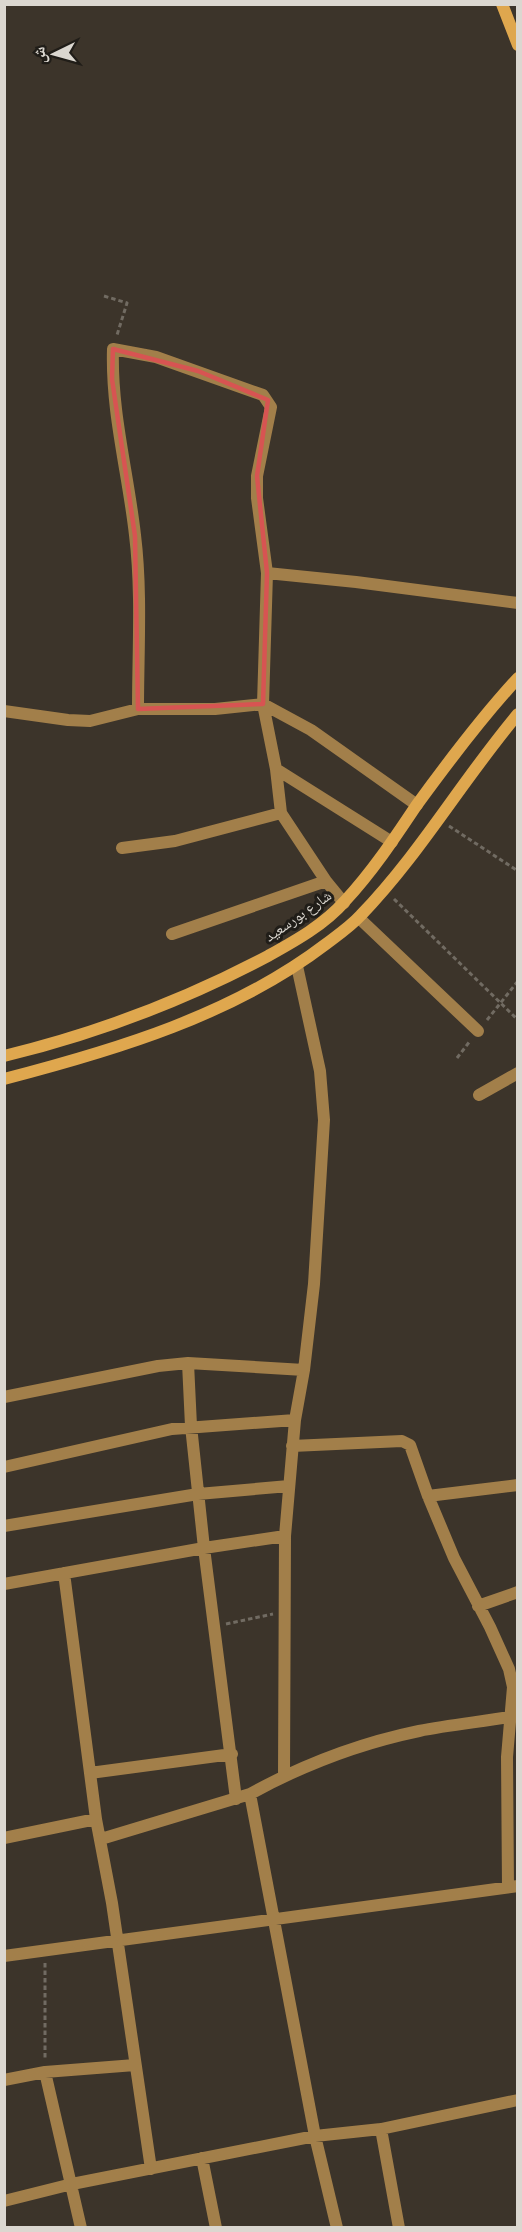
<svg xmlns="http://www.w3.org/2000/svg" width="522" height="2232" viewBox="0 0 522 2232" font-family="Overpass,'Noto Naskh Arabic',sans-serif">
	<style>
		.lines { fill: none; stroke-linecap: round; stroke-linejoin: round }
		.path { stroke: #716b62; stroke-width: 3; stroke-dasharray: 4.5 3; stroke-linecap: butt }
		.street { stroke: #a27f4a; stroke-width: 12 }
		.secondary { stroke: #dfa74e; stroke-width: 12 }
		.marked { fill: none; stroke: #d75452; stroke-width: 4.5; stroke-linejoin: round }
		.labels { text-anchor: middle; stroke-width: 6; stroke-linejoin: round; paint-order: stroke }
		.street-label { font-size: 15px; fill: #dbd7d0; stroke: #201d18 }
	</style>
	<rect width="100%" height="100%" fill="#3c342a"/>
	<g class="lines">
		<path class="path" d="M104 296 127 303 117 335
			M449 826 518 871
			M394 899 518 1020
			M487 1020 518 981
			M457 1058 470 1041
			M226 1624 273 1614
			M45 1963V2059"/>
		<path class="street" d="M267 573 356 582 518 603
			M138 709C138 651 142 592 135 535 128 472 111 412 113 349L156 357 263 395 271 407 257 476V498L267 573 263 704 276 769 281 813 326 881 344 903
			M4 711 68 720 90 721 138 709H215L263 704 311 730 417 805
			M276 769 392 842
			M122 848 175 841 281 813
			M359 918 478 1031
			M172 934 326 881
			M479 1095 518 1073
			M188 1363 191 1426 204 1548 236 1799
			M4 1397 158 1366 188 1363 304 1370
			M292 1446 402 1441 410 1445 428 1496 454 1558 490 1627 509 1669 513 1687 507 1757 508 1887
			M4 1467 172 1429 295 1420
			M428 1496 518 1485
			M4 1526 198 1494 289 1486
			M64 1573 96 1819
			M4 1584 204 1548 285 1536
			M478 1606 518 1592
			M90 1773 232 1754
			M284 1775 285 1536 295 1420 304 1370 314 1284 324 1120 320 1071 297 966
			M250 1794C301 1766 361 1743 419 1731 449 1725 480 1722 510 1717
			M4 1838 96 1819 112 1903 151 2169
			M101 1839 250 1794 315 2136 337 2228
			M4 1956 518 1886
			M45 2072 81 2228
			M4 2080 45 2072 135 2065
			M381 2129 399 2228
			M202 2158 216 2228
			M4 2201 72 2184 315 2136 381 2129 518 2100"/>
		<path class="secondary" d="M502 4 518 45
			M4 1056C95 1034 185 1000 268 956 295 941 324 925 345 901 372 872 394 839 416 806 448 762 481 718 518 678
			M4 1079C116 1050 233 1015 326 944 338 935 351 926 361 915 420 854 463 779 518 714"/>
	</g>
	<path class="marked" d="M113 349 198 371 268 400 257 476 267 573 263 704 138 709 135 536 112 379Z"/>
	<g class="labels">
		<g class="street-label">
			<text transform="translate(298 916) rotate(-35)" y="5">شارع بورسعيد</text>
		</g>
	</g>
	<rect width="522" height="2232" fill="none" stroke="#dbd7d0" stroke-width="12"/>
	<g transform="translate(54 54) rotate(265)" stroke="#201d18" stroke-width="4.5" paint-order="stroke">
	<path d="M0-4.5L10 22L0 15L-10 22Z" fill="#dbd7d0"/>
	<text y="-9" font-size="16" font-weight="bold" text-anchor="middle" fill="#dbd7d0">ش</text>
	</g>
</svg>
